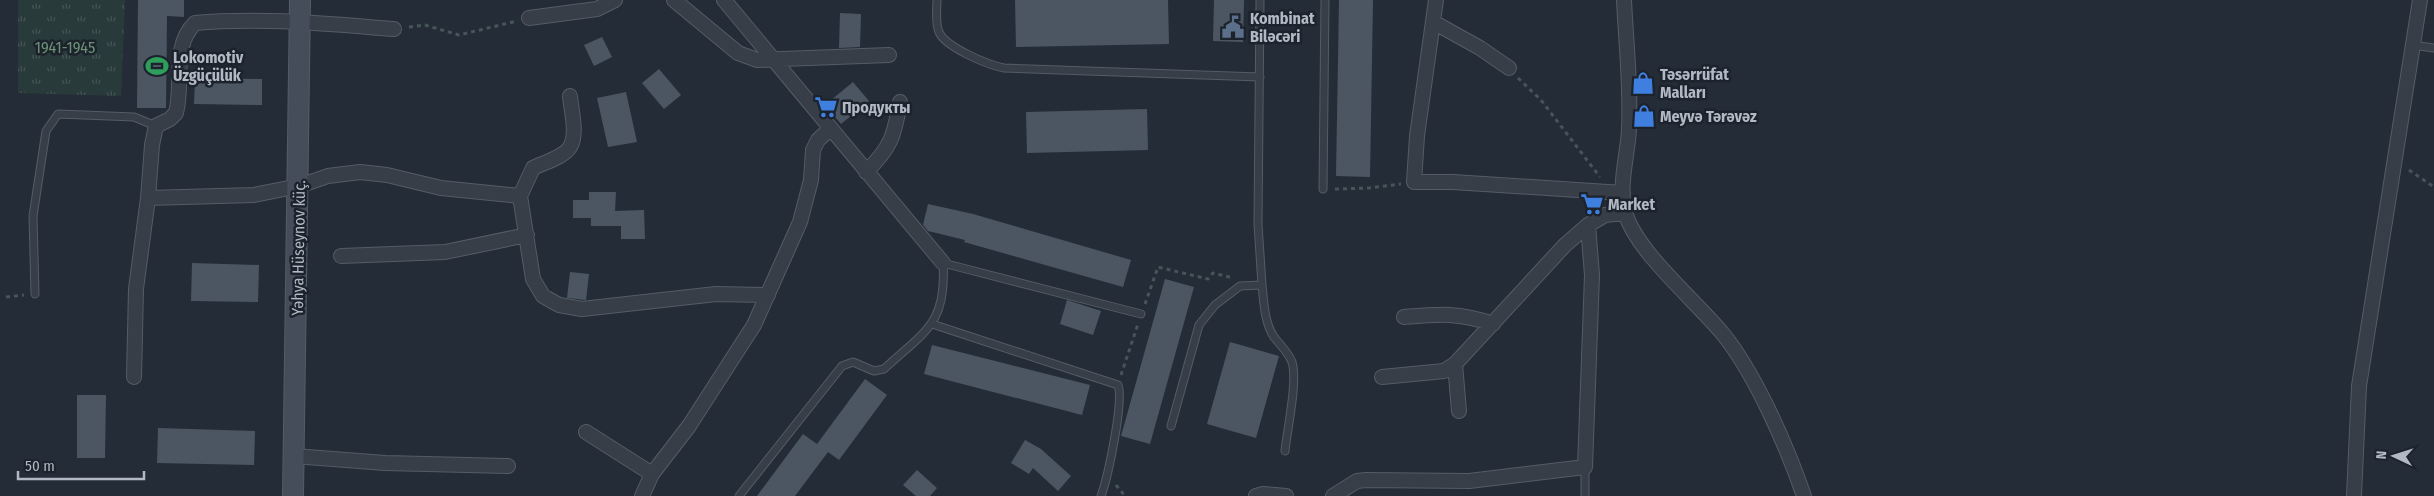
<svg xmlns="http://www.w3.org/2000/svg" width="2434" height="496" viewBox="0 0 2434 496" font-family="'Fira Sans Condensed',sans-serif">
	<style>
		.park { fill: url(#park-tufts) }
		.building { fill: #4c5663 }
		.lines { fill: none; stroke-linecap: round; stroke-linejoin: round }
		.lane-casing { stroke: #555c66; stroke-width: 9 }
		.street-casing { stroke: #555c66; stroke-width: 16 }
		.secondary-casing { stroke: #555c66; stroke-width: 22 }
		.path { stroke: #455558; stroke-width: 3; stroke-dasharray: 4 4; stroke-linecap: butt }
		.lane { stroke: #373e48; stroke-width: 7 }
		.street { stroke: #373e48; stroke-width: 14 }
		.secondary { stroke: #464d5a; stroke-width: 20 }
		.labels { text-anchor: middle; stroke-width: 5; stroke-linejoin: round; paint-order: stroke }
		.poi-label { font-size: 16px; font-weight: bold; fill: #b2b9c4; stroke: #1c232d; text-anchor: start }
		.park-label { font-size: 16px; fill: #6c9275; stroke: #1c232d }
		.street-label { font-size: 16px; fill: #b2b9c4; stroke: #1c232d }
	</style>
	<defs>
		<pattern id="park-tufts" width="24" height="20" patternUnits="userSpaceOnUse" patternTransform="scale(1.25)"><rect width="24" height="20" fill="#293a3a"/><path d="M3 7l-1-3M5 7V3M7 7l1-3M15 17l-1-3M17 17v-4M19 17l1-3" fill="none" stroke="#465455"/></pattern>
	</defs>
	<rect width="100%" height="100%" fill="#242c37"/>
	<path class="park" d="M18 0H125L121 96 18 93Z"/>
	<path class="building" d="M138 0H184V17L167 16 166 108H137Z
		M1015 0H1168L1169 44 1016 47Z
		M1214 0H1244L1243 42 1213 41Z
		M1339 0H1373L1370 177 1336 176Z
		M840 13 861 14 860 47 839 48Z
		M602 37 612 57 594 66 584 45Z
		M659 69 681 95 664 109 642 83Z
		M195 78 262 79V105L194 104Z
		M853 82 869 101 841 124 825 105Z
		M626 92 637 142 608 147 597 98Z
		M1147 109 1148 150 1027 153 1026 112Z
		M589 192H616L615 211 644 210 645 239H621V226H591V218H573V200H589Z
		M928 204 973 214 1131 260 1123 287 964 242 965 240 928 231 923 225Z
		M192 263 259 265 258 302 191 301Z
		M570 272 589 274 586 300 567 298Z
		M1165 279 1194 287 1150 444 1121 436Z
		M1067 300 1101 311 1093 335 1060 324Z
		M1230 342 1279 356 1256 438 1207 424Z
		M932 345 1090 385 1082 415 924 374Z
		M865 379 887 395 839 460 828 452 795 496H757L803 434 817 444Z
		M77 395H106L105 458H77Z
		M158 428 255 431 254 465 157 463Z
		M1025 440 1041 449 1071 476 1058 491 1033 468 1029 474 1011 463Z
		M917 470 937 488 930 496H916L903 485Z"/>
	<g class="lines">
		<defs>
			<path id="lane" d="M937 0C937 9 935 23 939 32 945 47 988 65 1004 68L1260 77
				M2412 45 2434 48
				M1323 189 1325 0
				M1262 285C1264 302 1264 322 1274 337 1281 346 1288 352 1292 362 1298 381 1287 430 1285 451
				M35 294 33 216 46 131 58 114 134 117 156 126
				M932 324 1118 385C1124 401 1108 477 1101 496
				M1171 426 1199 325 1215 305 1240 286 1262 285 1258 224 1260 0
				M739 496 842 366 853 362 874 371 884 369C925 331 947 324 943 263L1141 314
				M1585 496V467"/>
			<path id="street" d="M674 0 738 53 757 60 889 55
				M724 0 943 263
				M1436 0 1417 136 1414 182H1453L1623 193
				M1624 0C1626 42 1631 86 1629 129 1628 155 1617 189 1626 215 1638 253 1696 301 1723 334 1756 375 1787 447 1804 496
				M529 18 597 9 615 0
				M1435 23 1480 48 1509 68
				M866 172C891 147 894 137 900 102
				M520 196 533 168C543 163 564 157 570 147 578 134 571 110 570 96
				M148 198 254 195 299 186 328 176 360 172 387 175 441 188 520 196 533 279 543 296 559 305 582 309 716 294 768 295
				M341 256 445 252 527 235
				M1404 317C1439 314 1459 312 1493 324
				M1455 364 1459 411
				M134 377 136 289 148 198 152 145 156 126 170 119 176 113C184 83 171 47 195 23 261 17 328 24 394 29
				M1382 377 1444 371 1455 364 1565 245 1588 225 1605 215 1625 213
				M586 432 652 474
				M294 456 385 463 508 466
				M642 496 652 474 689 426 754 325 800 222 811 180 813 150 818 140 830 129
				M1256 496 1263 494 1286 496
				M1333 496 1357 481 1366 480 1469 481 1585 467 1592 275 1588 225
				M2354 496 2359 386 2420 0"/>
			<path id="secondary" d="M293 496 300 0"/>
		</defs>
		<use href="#lane" class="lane-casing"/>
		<use href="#street" class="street-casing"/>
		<use href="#secondary" class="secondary-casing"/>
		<path class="path" d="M409 27 425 25 459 35 517 21
			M1518 78 1541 100 1600 177
			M2409 170 2434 187
			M1335 189 1369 188 1401 184
			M6 297 24 295
			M1145 304 1158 267 1208 279 1213 273 1233 278
			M1121 375 1138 324
			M1116 485 1125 496"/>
		<use href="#lane" class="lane"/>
		<use href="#street" class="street"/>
		<use href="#secondary" class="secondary"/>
	</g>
	<defs>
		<symbol id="civic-bare" viewBox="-9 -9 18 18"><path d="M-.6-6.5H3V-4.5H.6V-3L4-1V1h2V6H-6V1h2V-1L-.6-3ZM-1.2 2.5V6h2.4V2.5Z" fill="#5c6f8a" stroke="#1c232d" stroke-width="2.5" paint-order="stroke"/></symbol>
		<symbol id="stadium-bare" viewBox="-9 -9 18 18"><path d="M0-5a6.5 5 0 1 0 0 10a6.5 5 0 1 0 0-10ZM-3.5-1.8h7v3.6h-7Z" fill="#2e9e5b" stroke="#1c232d" stroke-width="2.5" paint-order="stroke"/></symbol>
		<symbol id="shop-bare" viewBox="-9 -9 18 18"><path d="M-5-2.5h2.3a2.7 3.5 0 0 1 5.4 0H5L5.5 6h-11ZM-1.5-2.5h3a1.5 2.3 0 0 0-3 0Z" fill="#3f7fe0" stroke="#1c232d" stroke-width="2.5" paint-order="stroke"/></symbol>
		<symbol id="supermarket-bare" viewBox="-9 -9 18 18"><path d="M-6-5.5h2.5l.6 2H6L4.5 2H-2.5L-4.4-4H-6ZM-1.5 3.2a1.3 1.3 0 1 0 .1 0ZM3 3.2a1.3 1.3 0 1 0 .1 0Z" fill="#3f7fe0" stroke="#1c232d" stroke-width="2.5" paint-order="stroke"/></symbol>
	</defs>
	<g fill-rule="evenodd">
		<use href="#civic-bare" x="1217" y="11" width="32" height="32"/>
		<use href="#stadium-bare" x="141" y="50" width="32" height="32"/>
		<use href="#shop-bare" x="1627" y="67" width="32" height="32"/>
		<use href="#supermarket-bare" x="810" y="91" width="32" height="32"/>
		<use href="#shop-bare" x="1628" y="100" width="32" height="32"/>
		<use href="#supermarket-bare" x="1576" y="188" width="32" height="32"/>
	</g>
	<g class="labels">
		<g class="poi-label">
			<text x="1250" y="24">Kombinat<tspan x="1250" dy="18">Biləcəri</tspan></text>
			<text x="173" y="63">Lokomotiv<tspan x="173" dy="18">Üzgüçülük</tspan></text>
			<text x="1660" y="80">Təsərrüfat<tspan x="1660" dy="18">Malları</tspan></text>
			<text x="842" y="113">Продукты</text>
			<text x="1660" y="122">Meyvə Tərəvəz</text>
			<text x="1608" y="210">Market</text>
		</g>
		<g class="park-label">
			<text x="65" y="53">1941-1945</text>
		</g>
		<g class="street-label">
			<text transform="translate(298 248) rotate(-89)" y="6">Yəhya Hüseynov küç.</text>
		</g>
	</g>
	<g transform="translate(2394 456) rotate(274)" stroke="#1c232d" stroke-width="4" paint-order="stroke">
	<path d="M0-4L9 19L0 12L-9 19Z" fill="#b2b9c4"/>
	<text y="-8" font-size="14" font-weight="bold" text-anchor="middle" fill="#b2b9c4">N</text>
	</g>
	<path d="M18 471v8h126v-8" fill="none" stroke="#b2b9c4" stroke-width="2.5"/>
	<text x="25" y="471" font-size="15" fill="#b2b9c4" stroke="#1c232d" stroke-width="4" paint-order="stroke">50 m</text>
</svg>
